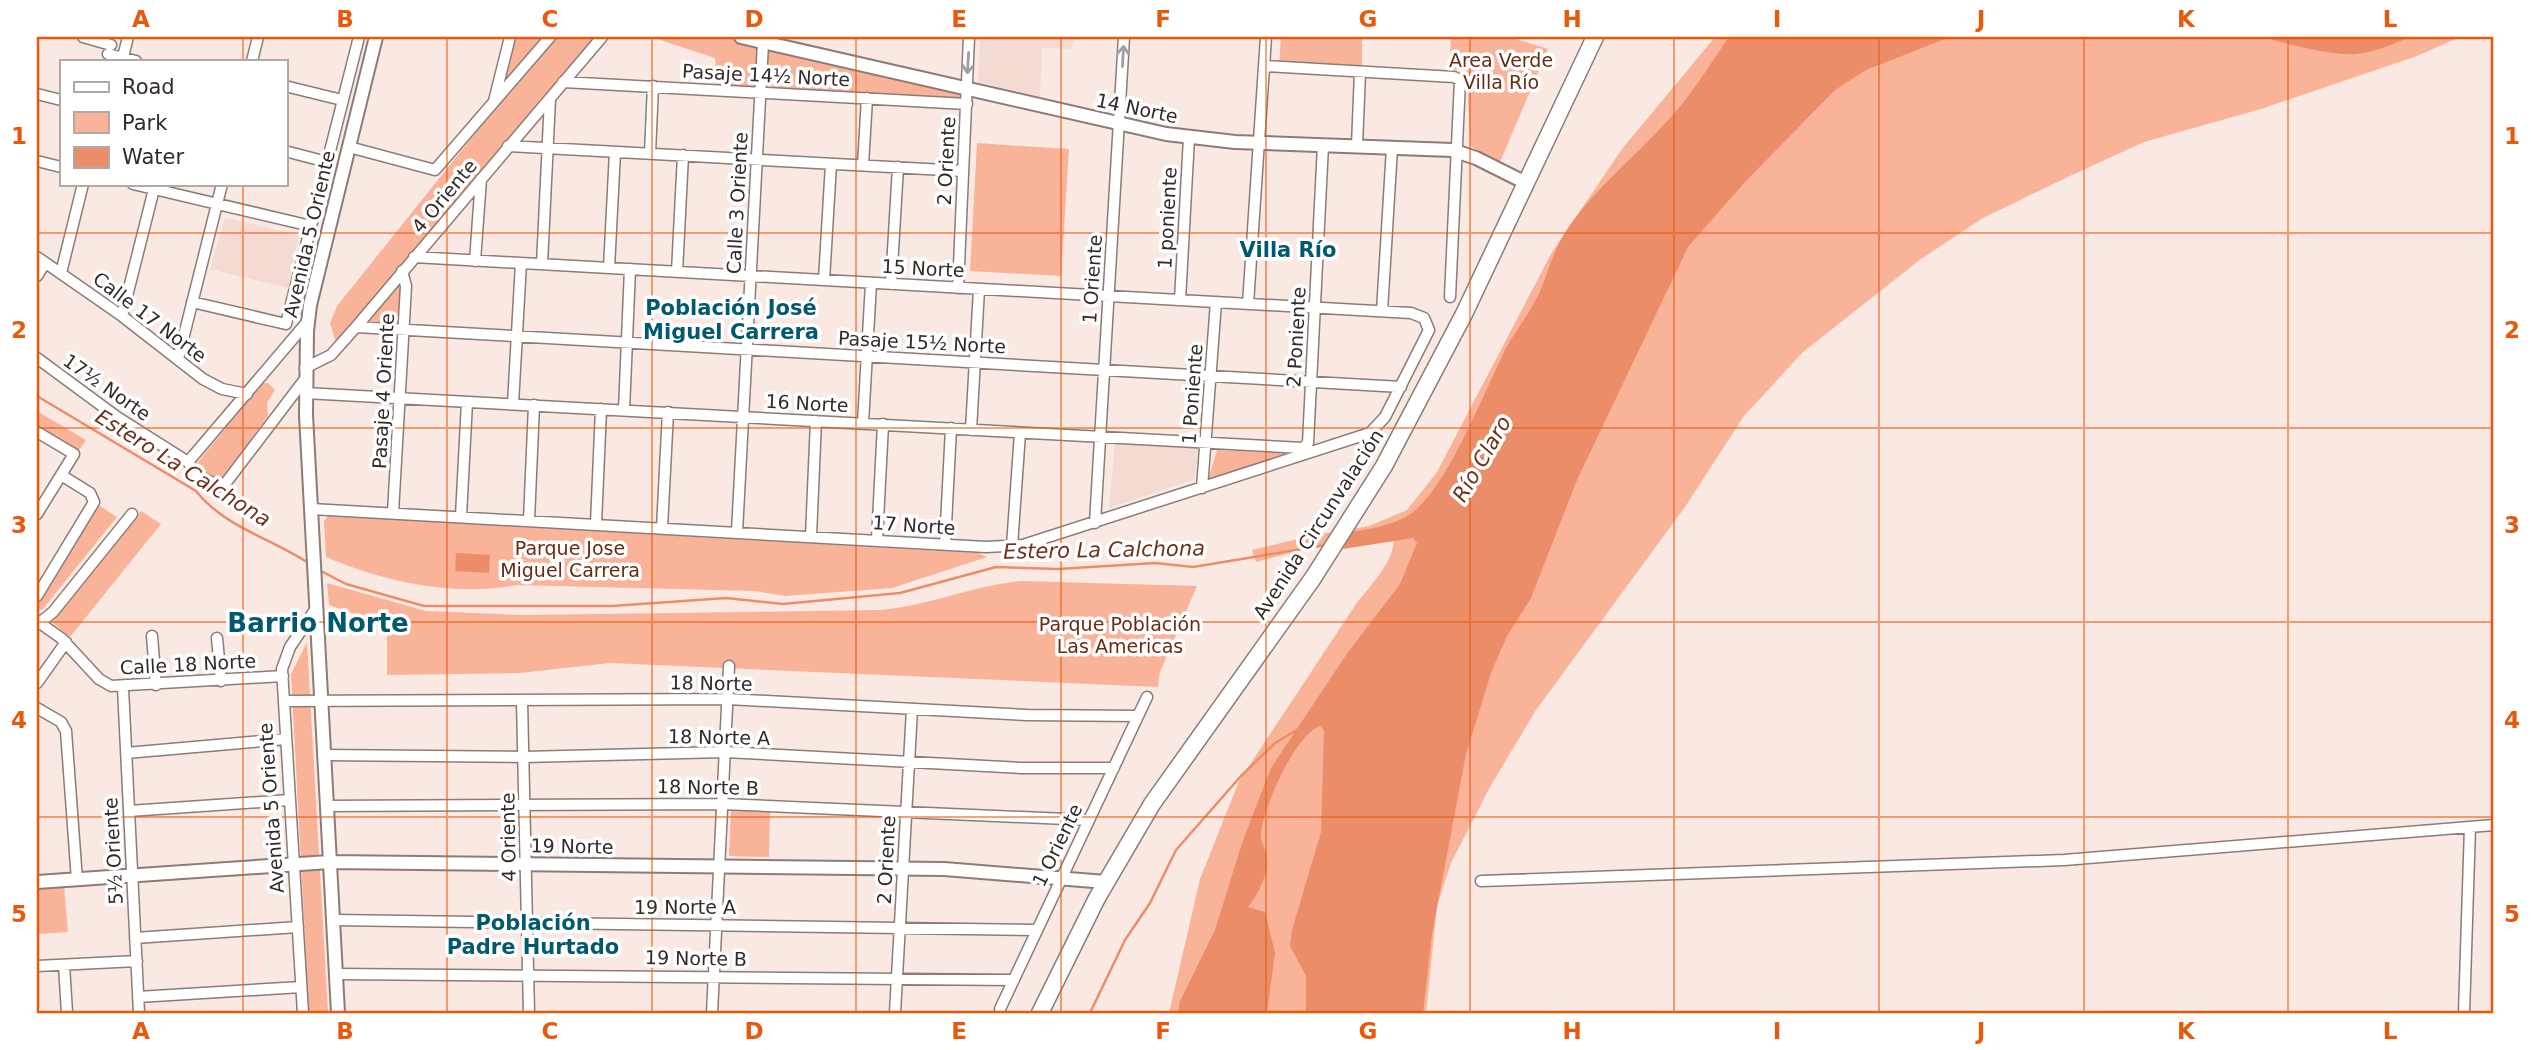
<svg xmlns="http://www.w3.org/2000/svg" width="2531" height="1050" viewBox="0 0 2531 1050" font-family="'DejaVu Sans',sans-serif">
	<style>
		.built { fill: #f3dad2 }
		.green { fill: #f9b399 }
		.water { fill: #ec8d69 }
		.lines { fill: none; stroke-linecap: round; stroke-linejoin: round }
		.stream { stroke: #ec8d69; stroke-width: 2.5 }
		.minor-casing { stroke: #8b7c77; stroke-width: 13 }
		.tertiary-casing { stroke: #8b7c77; stroke-width: 16 }
		.primary-casing { stroke: #8b7c77; stroke-width: 19 }
		.minor { stroke: #fff; stroke-width: 10 }
		.tertiary { stroke: #fff; stroke-width: 12 }
		.primary { stroke: #fff; stroke-width: 16 }
		.oneway { stroke: #a29f9e }
		.grid { fill: none; stroke: #e8590c; stroke-width: 2; stroke-opacity: 0.55 }
		.labels { text-anchor: middle; stroke-width: 7; stroke-linejoin: round; paint-order: stroke }
		.park-label { font-size: 19px; fill: #672b12; stroke: #fff }
		.street-label { font-size: 19px; fill: #312a28; stroke: #fff }
		.neighbourhood-label { font-size: 21px; font-weight: bold; fill: #00596f; stroke: #fff }
		.water-label { font-size: 21px; font-style: italic; fill: #6d3018; stroke: #fff }
		.district-label { font-size: 26px; font-weight: bold; fill: #00596f; stroke: #fff }
		.neatline { fill: none; stroke: #e8590c; stroke-width: 2.5 }
		.grid-label { font-size: 23px; text-anchor: middle; font-weight: bold; fill: #e8590c }
	</style>
	<rect width="100%" height="100%" fill="#fae9e3"/>
	<path class="built" d="M980 37H1076L1070 49 1042 48 1040 97 978 82Z
		M225 218 299 235 288 288 210 269Z
		M1115 442 1198 448 1195 479 1109 508Z"/>
	<path class="green" d="M516 37H595L342 337 335 340 330 323 337 306 501 101Z
		M651 37H735L963 92 962 101 717 89 715 58Z
		M1281 37H1362V67L1279 66Z
		M1451 37H1509L1548 49 1500 162 1470 146 1467 71 1449 69Z
		M1715 37H2460L2417 56 2261 109 2144 142 2072 175 1983 218 1921 259 1803 352 1744 416 1685 507 1536 710 1490 787 1451 863 1437 906 1426 1013H1169L1200 879 1239 781 1356 604C1370 586 1392 564 1394 541L1313 547 1256 562 1252 550 1314 535 1369 526 1407 510 1437 472 1552 252 1622 149Z
		M977 143 1069 149 1061 276 970 271Z
		M399 282H403L400 325 364 323Z
		M263 383H268L275 390 267 403 268 416 222 478 217 480 199 470 197 463Z
		M37 411 86 440 78 452 37 426Z
		M1217 450 1294 453 1208 480Z
		M97 504 117 517 42 610 37 607V601Z
		M141 511 161 524 70 637 52 622Z
		M328 516 978 553 987 557 892 588 785 596 755 591 517 585C453 597 385 582 326 557L324 521Z
		M1021 581 1197 586 1160 672 1158 687 610 663 520 673 387 675V625L329 605 327 583 426 611 523 615 882 610C930 605 973 586 1021 581Z
		M307 642 328 1013H309L291 674Z
		M731 808 770 809 769 857 729 856Z
		M64 886 68 932 37 934V888Z"/>
	<path class="water" d="M1729 37H1950L1866 70 1835 90 1745 182 1688 247 1577 480 1531 598 1507 636 1491 673 1466 754 1432 934 1423 1013H1306V976L1290 946 1292 930 1321 832 1324 730 1320 726C1295 735 1264 806 1261 832 1260 842 1266 849 1267 858 1270 872 1257 896 1248 907L1265 912 1275 953 1267 1013H1178L1180 1001 1215 930 1243 840 1271 768 1346 655 1400 584 1417 543 1413 538 1343 549 1352 532C1373 528 1395 525 1412 513 1448 486 1485 390 1506 348 1517 328 1533 309 1541 289 1549 268 1554 250 1566 231 1595 188 1636 156 1670 118 1693 93 1710 64 1729 37Z
		M2265 37H2410C2393 44 2376 52 2357 54 2332 56 2289 45 2265 37Z
		M456 553 490 555 489 573 455 571Z"/>
	<g class="lines">
		<path class="stream" d="M37 396 196 491C224 527 273 539 310 564
			M319 570 346 584 424 606H612L726 598 783 604 900 593 996 567 1058 569 1155 563 1193 567 1326 545
			M1090 1013 1125 940 1150 903 1176 850 1241 776 1275 743 1297 730"/>
		<defs>
			<path id="minor" d="M83 37 111 45
				M108 54 136 61
				M122 61 128 37
				M252 61 258 37
				M1264 66 1454 77 1460 80 1450 297
				M563 82 967 104
				M285 86 342 100
				M37 94 61 100
				M494 101 510 37
				M508 146 963 171
				M1357 146 1360 72
				M349 147 435 170 550 37
				M285 151 327 162
				M650 153 653 86
				M37 161 61 167
				M863 165 867 98
				M133 184 311 226
				M37 257 122 316 203 379 222 389 247 394
				M475 261 481 179
				M542 264 550 99
				M609 268 615 152
				M677 272 683 155
				M61 273 83 184
				M37 276 45 263
				M824 280 831 164
				M891 284 898 167
				M958 288 969 37
				M1180 300 1189 138
				M192 302 286 324 359 37
				M1248 304 1266 37
				M1382 311 1392 148
				M122 316 154 189
				M356 327 1401 387
				M37 358 117 417 188 462 197 475 219 486 225 484 305 379
				M178 359 222 184
				M305 368 331 355 356 327 602 37
				M305 393 1303 448 1308 443 1323 145
				M513 404 521 263
				M624 410 630 269
				M863 423 871 283
				M971 430 979 289
				M37 432 74 454 37 514
				M188 462 308 321
				M1202 488 1216 302
				M311 509 986 547 1023 545 1370 433 1385 417 1429 330 1424 318 1411 313 414 257
				M393 513 406 286 402 271
				M461 516 467 402
				M529 520 534 405
				M1095 523 1124 37
				M596 524 601 409
				M662 528 668 412
				M737 532 763 43
				M811 536 816 421
				M877 540 883 424
				M945 544 951 428
				M1012 546 1020 433
				M37 596 94 502 90 493 61 475
				M37 621 61 638 99 679 111 686 283 676
				M37 625 53 612 132 514
				M152 636 156 685
				M217 638 221 681
				M37 683 66 642
				M123 688 139 1013
				M284 701 728 699 1027 715 1138 716
				M522 701 529 1013
				M37 708 61 722 66 731 77 880
				M126 753 286 739
				M323 755 524 757 725 752 1021 768H1114
				M326 806 723 804 1089 820
				M129 811 289 800
				M1481 881 2064 860 2494 825
				M333 920 1037 930
				M135 938 298 927
				M64 965 67 1013
				M37 966 137 961
				M336 974 1014 980
				M138 997 301 987
				M1000 1009 1147 697
				M303 1013 282 669 290 647 315 610
				M712 1013 729 666
				M895 1013 912 709
				M2464 1013 2470 827"/>
			<path id="tertiary" d="M741 37 1166 134 1235 142 1452 150 1476 158 1526 183
				M37 882 329 862 944 869 1106 882
				M338 1013 306 415 307 331 310 305 376 37"/>
			<path id="primary" d="M1040 1013 1097 898 1152 804 1313 578 1384 466 1464 314 1595 37"/>
		</defs>
		<use href="#minor" class="minor-casing"/>
		<use href="#tertiary" class="tertiary-casing"/>
		<use href="#primary" class="primary-casing"/>
		<use href="#minor" class="minor"/>
		<use href="#tertiary" class="tertiary"/>
		<use href="#primary" class="primary"/>
	</g>
	<defs><path id="oneway-shaft" d="M-6 0H5M1.5-3L5.5 0L1.5 3" fill="none" stroke-width="1.6" stroke-linecap="round" stroke-linejoin="round" transform="scale(1.75)"/></defs>
	<g class="oneway">
		<use href="#oneway-shaft" transform="translate(1123 56) rotate(-87)"/>
		<use href="#oneway-shaft" transform="translate(968 63) rotate(93)"/>
	</g>
	<path class="grid" d="M243 37V61M447 37V1013M652 37V1013M856 37V1013M1061 37V1013M1266 37V1013M1470 37V1013M1674 37V1013M1879 37V1013M2084 37V1013M2288 37V1013M243 184V1013M37 233H2494M37 428H2494M37 622H2494M37 817H2494"/>
	<g class="labels">
		<g class="park-label">
			<text x="1501" y="67">Area Verde<tspan x="1501" dy="22">Villa Río</tspan></text>
			<text x="570" y="555">Parque Jose<tspan x="570" dy="22">Miguel Carrera</tspan></text>
			<text x="1120" y="631">Parque Población<tspan x="1120" dy="22">Las Americas</tspan></text>
		</g>
		<g class="street-label">
			<text transform="translate(766 75) rotate(3)" y="7">Pasaje 14½ Norte</text>
			<text transform="translate(1137 108) rotate(12)" y="7">14 Norte</text>
			<text transform="translate(946 161) rotate(-87)" y="7">2 Oriente</text>
			<text transform="translate(444 196) rotate(-50)" y="7">4 Oriente</text>
			<text transform="translate(737 203) rotate(-87)" y="7">Calle 3 Oriente</text>
			<text transform="translate(1167 218) rotate(-87)" y="7">1 poniente</text>
			<text transform="translate(309 234) rotate(-77)" y="7">Avenida 5 Oriente</text>
			<text transform="translate(923 268) rotate(3)" y="7">15 Norte</text>
			<text transform="translate(1092 279) rotate(-86)" y="7">1 Oriente</text>
			<text transform="translate(150 317) rotate(37)" y="7">Calle 17 Norte</text>
			<text transform="translate(1296 337) rotate(-87)" y="7">2 Poniente</text>
			<text transform="translate(922 342) rotate(3)" y="7">Pasaje 15½ Norte</text>
			<text transform="translate(107 387) rotate(35)" y="7">17½ Norte</text>
			<text transform="translate(383 391) rotate(-87)" y="7">Pasaje 4 Oriente</text>
			<text transform="translate(1192 394) rotate(-86)" y="7">1 Poniente</text>
			<text transform="translate(807 403) rotate(3)" y="7">16 Norte</text>
			<text transform="translate(1318 524) rotate(-57)" y="7">Avenida Circunvalación</text>
			<text transform="translate(914 525) rotate(4)" y="7">17 Norte</text>
			<text transform="translate(188 664) rotate(-3)" y="7">Calle 18 Norte</text>
			<text transform="translate(711 683) rotate(1)" y="7">18 Norte</text>
			<text transform="translate(719 737) rotate(1)" y="7">18 Norte A</text>
			<text transform="translate(708 787) rotate(1)" y="7">18 Norte B</text>
			<text transform="translate(271 808) rotate(-94)" y="7">Avenida 5 Oriente</text>
			<text transform="translate(508 837) rotate(-91)" y="7">4 Oriente</text>
			<text transform="translate(1057 845) rotate(-64)" y="7">1 Oriente</text>
			<text transform="translate(572 846) rotate(1)" y="7">19 Norte</text>
			<text transform="translate(113 851) rotate(-93)" y="7">5½ Oriente</text>
			<text transform="translate(886 860) rotate(-87)" y="7">2 Oriente</text>
			<text x="685" y="914">19 Norte A</text>
			<text transform="translate(696 958) rotate(1)" y="7">19 Norte B</text>
		</g>
		<g class="neighbourhood-label">
			<text x="1288" y="257">Villa Río</text>
			<text x="731" y="315">Población José<tspan x="731" dy="24">Miguel Carrera</tspan></text>
			<text x="533" y="930">Población<tspan x="533" dy="24">Padre Hurtado</tspan></text>
		</g>
		<g class="water-label">
			<text transform="translate(1482 459) rotate(-60)" y="7">Río Claro</text>
			<text transform="translate(183 468) rotate(32)" y="7">Estero La Calchona</text>
			<text transform="translate(1104 550) rotate(-1)" y="7">Estero La Calchona</text>
		</g>
		<g class="district-label">
			<text x="318" y="632">Barrio Norte</text>
		</g>
	</g>
	<rect width="2531" height="1050" fill="none" stroke="#ffffff" stroke-width="77"/>
	<rect x="60" y="60" width="228" height="126" fill="#ffffff" stroke="#adaaa9" stroke-width="2"/>
	<rect x="74" y="82" width="35" height="10" fill="#ffffff" stroke="#adaaa9" stroke-width="2"/>
	<text x="122" y="94" font-size="21" fill="#312a28">Road</text>
	<rect x="74" y="112" width="35" height="21" fill="#f9b399" stroke="#adaaa9" stroke-width="2"/>
	<text x="122" y="130" font-size="21" fill="#312a28">Park</text>
	<rect x="74" y="147" width="35" height="21" fill="#ec8d69" stroke="#adaaa9" stroke-width="2"/>
	<text x="122" y="164" font-size="21" fill="#312a28">Water</text>
	<rect x="38" y="38" width="2454" height="974" class="neatline"/>
	<g class="grid-label">
		<text x="141" y="27">A</text>
		<text x="345" y="27">B</text>
		<text x="550" y="27">C</text>
		<text x="754" y="27">D</text>
		<text x="959" y="27">E</text>
		<text x="1163" y="27">F</text>
		<text x="1368" y="27">G</text>
		<text x="1572" y="27">H</text>
		<text x="1777" y="27">I</text>
		<text x="1981" y="27">J</text>
		<text x="2186" y="27">K</text>
		<text x="2390" y="27">L</text>
		<text x="19" y="144">1</text>
		<text x="2512" y="144">1</text>
		<text x="19" y="338">2</text>
		<text x="2512" y="338">2</text>
		<text x="19" y="533">3</text>
		<text x="2512" y="533">3</text>
		<text x="19" y="728">4</text>
		<text x="2512" y="728">4</text>
		<text x="19" y="922">5</text>
		<text x="2512" y="922">5</text>
		<text x="141" y="1039">A</text>
		<text x="345" y="1039">B</text>
		<text x="550" y="1039">C</text>
		<text x="754" y="1039">D</text>
		<text x="959" y="1039">E</text>
		<text x="1163" y="1039">F</text>
		<text x="1368" y="1039">G</text>
		<text x="1572" y="1039">H</text>
		<text x="1777" y="1039">I</text>
		<text x="1981" y="1039">J</text>
		<text x="2186" y="1039">K</text>
		<text x="2390" y="1039">L</text>
	</g>
</svg>
